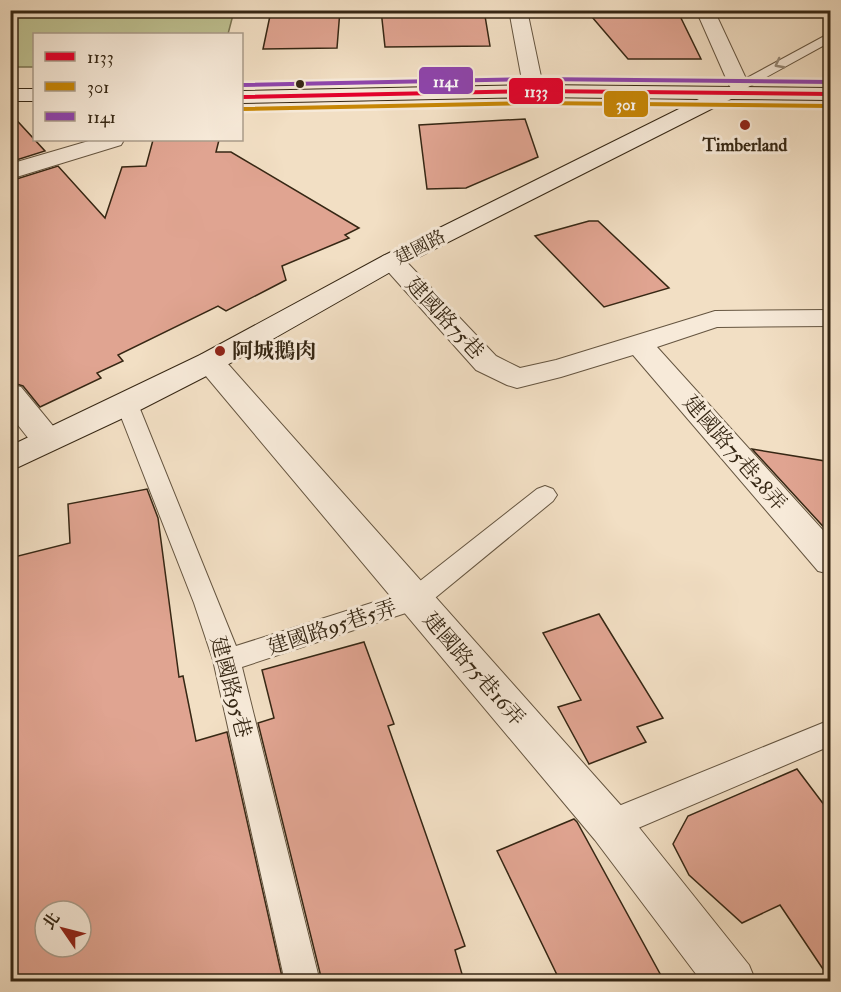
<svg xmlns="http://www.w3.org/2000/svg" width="841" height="992" viewBox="0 0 841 992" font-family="'IM FELL Double Pica','Noto Serif TC',serif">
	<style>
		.green { fill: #bec191; stroke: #7a7452; stroke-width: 1.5 }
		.building { fill: #e0a491; stroke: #362714; stroke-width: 1.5; fill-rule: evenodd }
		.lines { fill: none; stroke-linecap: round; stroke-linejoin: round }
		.lane-casing { stroke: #655540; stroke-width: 2 }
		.street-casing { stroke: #655540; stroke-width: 2 }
		.secondary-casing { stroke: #362714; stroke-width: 2 }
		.lane { fill: #f7ead9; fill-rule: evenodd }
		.street { fill: #f7ead9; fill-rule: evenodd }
		.secondary { fill: #f7ead9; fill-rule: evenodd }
		.bus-1-casing { stroke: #f7ead9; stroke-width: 5 }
		.bus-2-casing { stroke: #f7ead9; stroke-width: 5 }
		.bus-3-casing { stroke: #f7ead9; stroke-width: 5 }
		.bus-1 { fill: #e4002b; fill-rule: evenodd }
		.bus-2 { fill: #c78605; fill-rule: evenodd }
		.bus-3 { fill: #8e44ad; fill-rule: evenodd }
		.oneway { stroke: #968876 }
		.bus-dot { fill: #362714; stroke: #f7ead9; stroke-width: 2 }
		.poi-dot { fill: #8f2418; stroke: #f7ead9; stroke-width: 2 }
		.labels { text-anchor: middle; stroke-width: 6; stroke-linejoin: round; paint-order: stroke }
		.far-poi-label { font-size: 18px; font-weight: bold; fill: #362714; stroke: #f7ead9 }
		.far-street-label { font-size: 18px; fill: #362714; stroke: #f7ead9 }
		.street-label { font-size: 21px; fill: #362714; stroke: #f7ead9 }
		.poi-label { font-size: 21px; font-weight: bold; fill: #362714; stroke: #f7ead9; text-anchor: start }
		.line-badge { stroke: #f7ead9; stroke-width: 2 }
		.badge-label { font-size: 16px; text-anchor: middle; font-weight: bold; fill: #fff }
	</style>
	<rect width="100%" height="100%" fill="#f2dfc4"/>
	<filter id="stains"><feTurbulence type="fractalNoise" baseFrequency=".00333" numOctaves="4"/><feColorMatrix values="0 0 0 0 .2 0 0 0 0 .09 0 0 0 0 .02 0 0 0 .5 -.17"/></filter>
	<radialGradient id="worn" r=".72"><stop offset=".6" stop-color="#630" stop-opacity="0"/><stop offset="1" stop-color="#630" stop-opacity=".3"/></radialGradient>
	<path class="green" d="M10 11 11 10 234 11 228 34H34V67H11Z"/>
	<path class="building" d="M340 10 337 48 263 49 271 11Z
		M381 10H484L490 46 385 47Z
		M586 10H677L701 59H628Z
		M10 113 45 151 10 162Z
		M525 119 538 157 466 188 427 189 419 125Z
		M153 140H219L216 152H231L359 228 345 235 349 238 282 266 286 280 226 311 218 306 118 355 123 361 97 373 101 378 40 407 23 386 10 382V181L58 166 105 218 122 167 146 166Z
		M589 221H598L669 288 604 307 535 236Z
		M752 449 831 462V535Z
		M147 489 158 518 179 677 183 676 196 741 227 732 283 981H10V558L70 543 68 504ZM45 911H81V947H45Z
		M599 614 663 718 637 727 646 742 589 764 558 707 581 700 543 633Z
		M364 642 394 724 388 726 465 946 455 950 464 981H322L258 723 274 718 262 670Z
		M797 769 831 814V981L780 905 742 923 689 875 673 844 688 816Z
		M574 819 577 822 664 981H560L497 851Z"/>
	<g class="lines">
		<defs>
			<path id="lane" d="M830 33V42L730 97 725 99 717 94Z
				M127 397 135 399 138 404 236 646 406 592 537 489 545 486 553 489 557 495 553 501 424 607 242 667 320 982H285L213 660 194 603 116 404 119 399Z
				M830 720V746L610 840 599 836 594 825 599 814Z"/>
			<path id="street" d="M509 10H527L544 91 541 95 534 97 527 95 524 91Z
				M696 10H714L749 85 746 89H732L729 85Z
				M92 140H124L121 145 10 179V164Z
				M392 253 401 256 496 356 520 368 556 360 715 311 830 310V326L717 327 657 347 830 538V574L818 571 633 355 561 377 517 388 507 385 476 370 383 266 379 261 383 256Z
				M210 353 220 355 625 810 749 965 756 982H702L595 840 200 369 196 362 200 355Z
				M10 384 21 387 58 432 63 440 58 448 47 451 36 448 10 415Z"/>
			<path id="secondary" d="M534 85 830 88V100L731 99 401 266 220 369 138 411 10 471V446L200 355 383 256 699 99 534 97 242 103V91Z
				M10 89H34V101H10Z"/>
		</defs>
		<use href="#lane" class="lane-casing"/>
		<use href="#street" class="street-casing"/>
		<use href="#secondary" class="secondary-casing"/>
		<use href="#lane" class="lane"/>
		<use href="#street" class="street"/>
		<use href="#secondary" class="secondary"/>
		<defs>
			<path id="bus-1" d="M534 89 830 92V96L534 93 242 99V95Z"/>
			<path id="bus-2" d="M534 101 830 104V108L534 105 242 111V107Z"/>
			<path id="bus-3" d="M534 77 830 80V84L534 81 242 87V83Z"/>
		</defs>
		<use href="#bus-1" class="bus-1-casing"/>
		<use href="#bus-2" class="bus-2-casing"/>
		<use href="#bus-3" class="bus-3-casing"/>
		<use href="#bus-1" class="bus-1"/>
		<use href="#bus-2" class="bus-2"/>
		<use href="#bus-3" class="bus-3"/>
	</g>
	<defs><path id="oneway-chevron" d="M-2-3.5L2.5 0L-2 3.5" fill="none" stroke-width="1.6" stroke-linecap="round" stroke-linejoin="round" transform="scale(1.5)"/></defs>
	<use class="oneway" href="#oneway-chevron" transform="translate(779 64) rotate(152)"/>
	<circle class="bus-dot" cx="300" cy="84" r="5"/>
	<g class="poi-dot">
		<circle cx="745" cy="125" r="6"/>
		<circle cx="220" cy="351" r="6"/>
	</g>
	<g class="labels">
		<g class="far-poi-label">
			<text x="745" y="151">Timberland</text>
		</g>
		<g class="far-street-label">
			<text transform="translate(420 247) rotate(-27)" y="6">建國路</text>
		</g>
		<g class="street-label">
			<text transform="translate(445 318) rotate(47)" y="7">建國路75巷</text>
			<text transform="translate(735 453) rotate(49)" y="7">建國路75巷28弄</text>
			<text transform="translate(332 627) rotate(-18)" y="7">建國路95巷5弄</text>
			<text transform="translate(474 669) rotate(49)" y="7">建國路75巷16弄</text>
			<text transform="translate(231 687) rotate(75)" y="7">建國路95巷</text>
		</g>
		<g class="poi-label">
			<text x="232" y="358">阿城鵝肉</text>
		</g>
	</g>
	<g class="line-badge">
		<rect x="418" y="66" width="56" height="29" rx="6" fill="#8e44ad"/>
		<rect x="508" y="77" width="56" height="28" rx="6" fill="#e4002b"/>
		<rect x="603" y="90" width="46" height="28" rx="6" fill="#c78605"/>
	</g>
	<g class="badge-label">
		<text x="446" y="87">1141</text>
		<text x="536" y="97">1133</text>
		<text x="626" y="110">301</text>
	</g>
	<rect width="841" height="992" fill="none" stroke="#f2dfc4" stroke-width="36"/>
	<rect x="12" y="12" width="817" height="968" fill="none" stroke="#362714" stroke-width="3"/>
	<rect x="18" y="18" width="805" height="956" fill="none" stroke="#362714" stroke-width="1.5"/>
	<rect x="33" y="33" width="210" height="108" fill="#f7ead9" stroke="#aa9c8a" stroke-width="1.5"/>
	<rect x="45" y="52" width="30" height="9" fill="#e4002b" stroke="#aa9c8a" stroke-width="1.5"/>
	<text x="87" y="63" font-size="18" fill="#362714">1133</text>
	<rect x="45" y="82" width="30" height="9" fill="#c78605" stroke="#aa9c8a" stroke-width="1.5"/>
	<text x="87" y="93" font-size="18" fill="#362714">301</text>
	<rect x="45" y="112" width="30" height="9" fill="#8e44ad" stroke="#aa9c8a" stroke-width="1.5"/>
	<text x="87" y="123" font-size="18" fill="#362714">1141</text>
	<g transform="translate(63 929) rotate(305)"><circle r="28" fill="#f7ead9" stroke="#aa9c8a" stroke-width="1.5"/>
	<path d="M0-4.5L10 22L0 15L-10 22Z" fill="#8f2418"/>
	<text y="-9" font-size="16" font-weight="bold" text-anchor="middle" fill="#362714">北</text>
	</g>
	<rect width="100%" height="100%" filter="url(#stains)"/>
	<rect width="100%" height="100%" fill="url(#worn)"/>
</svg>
